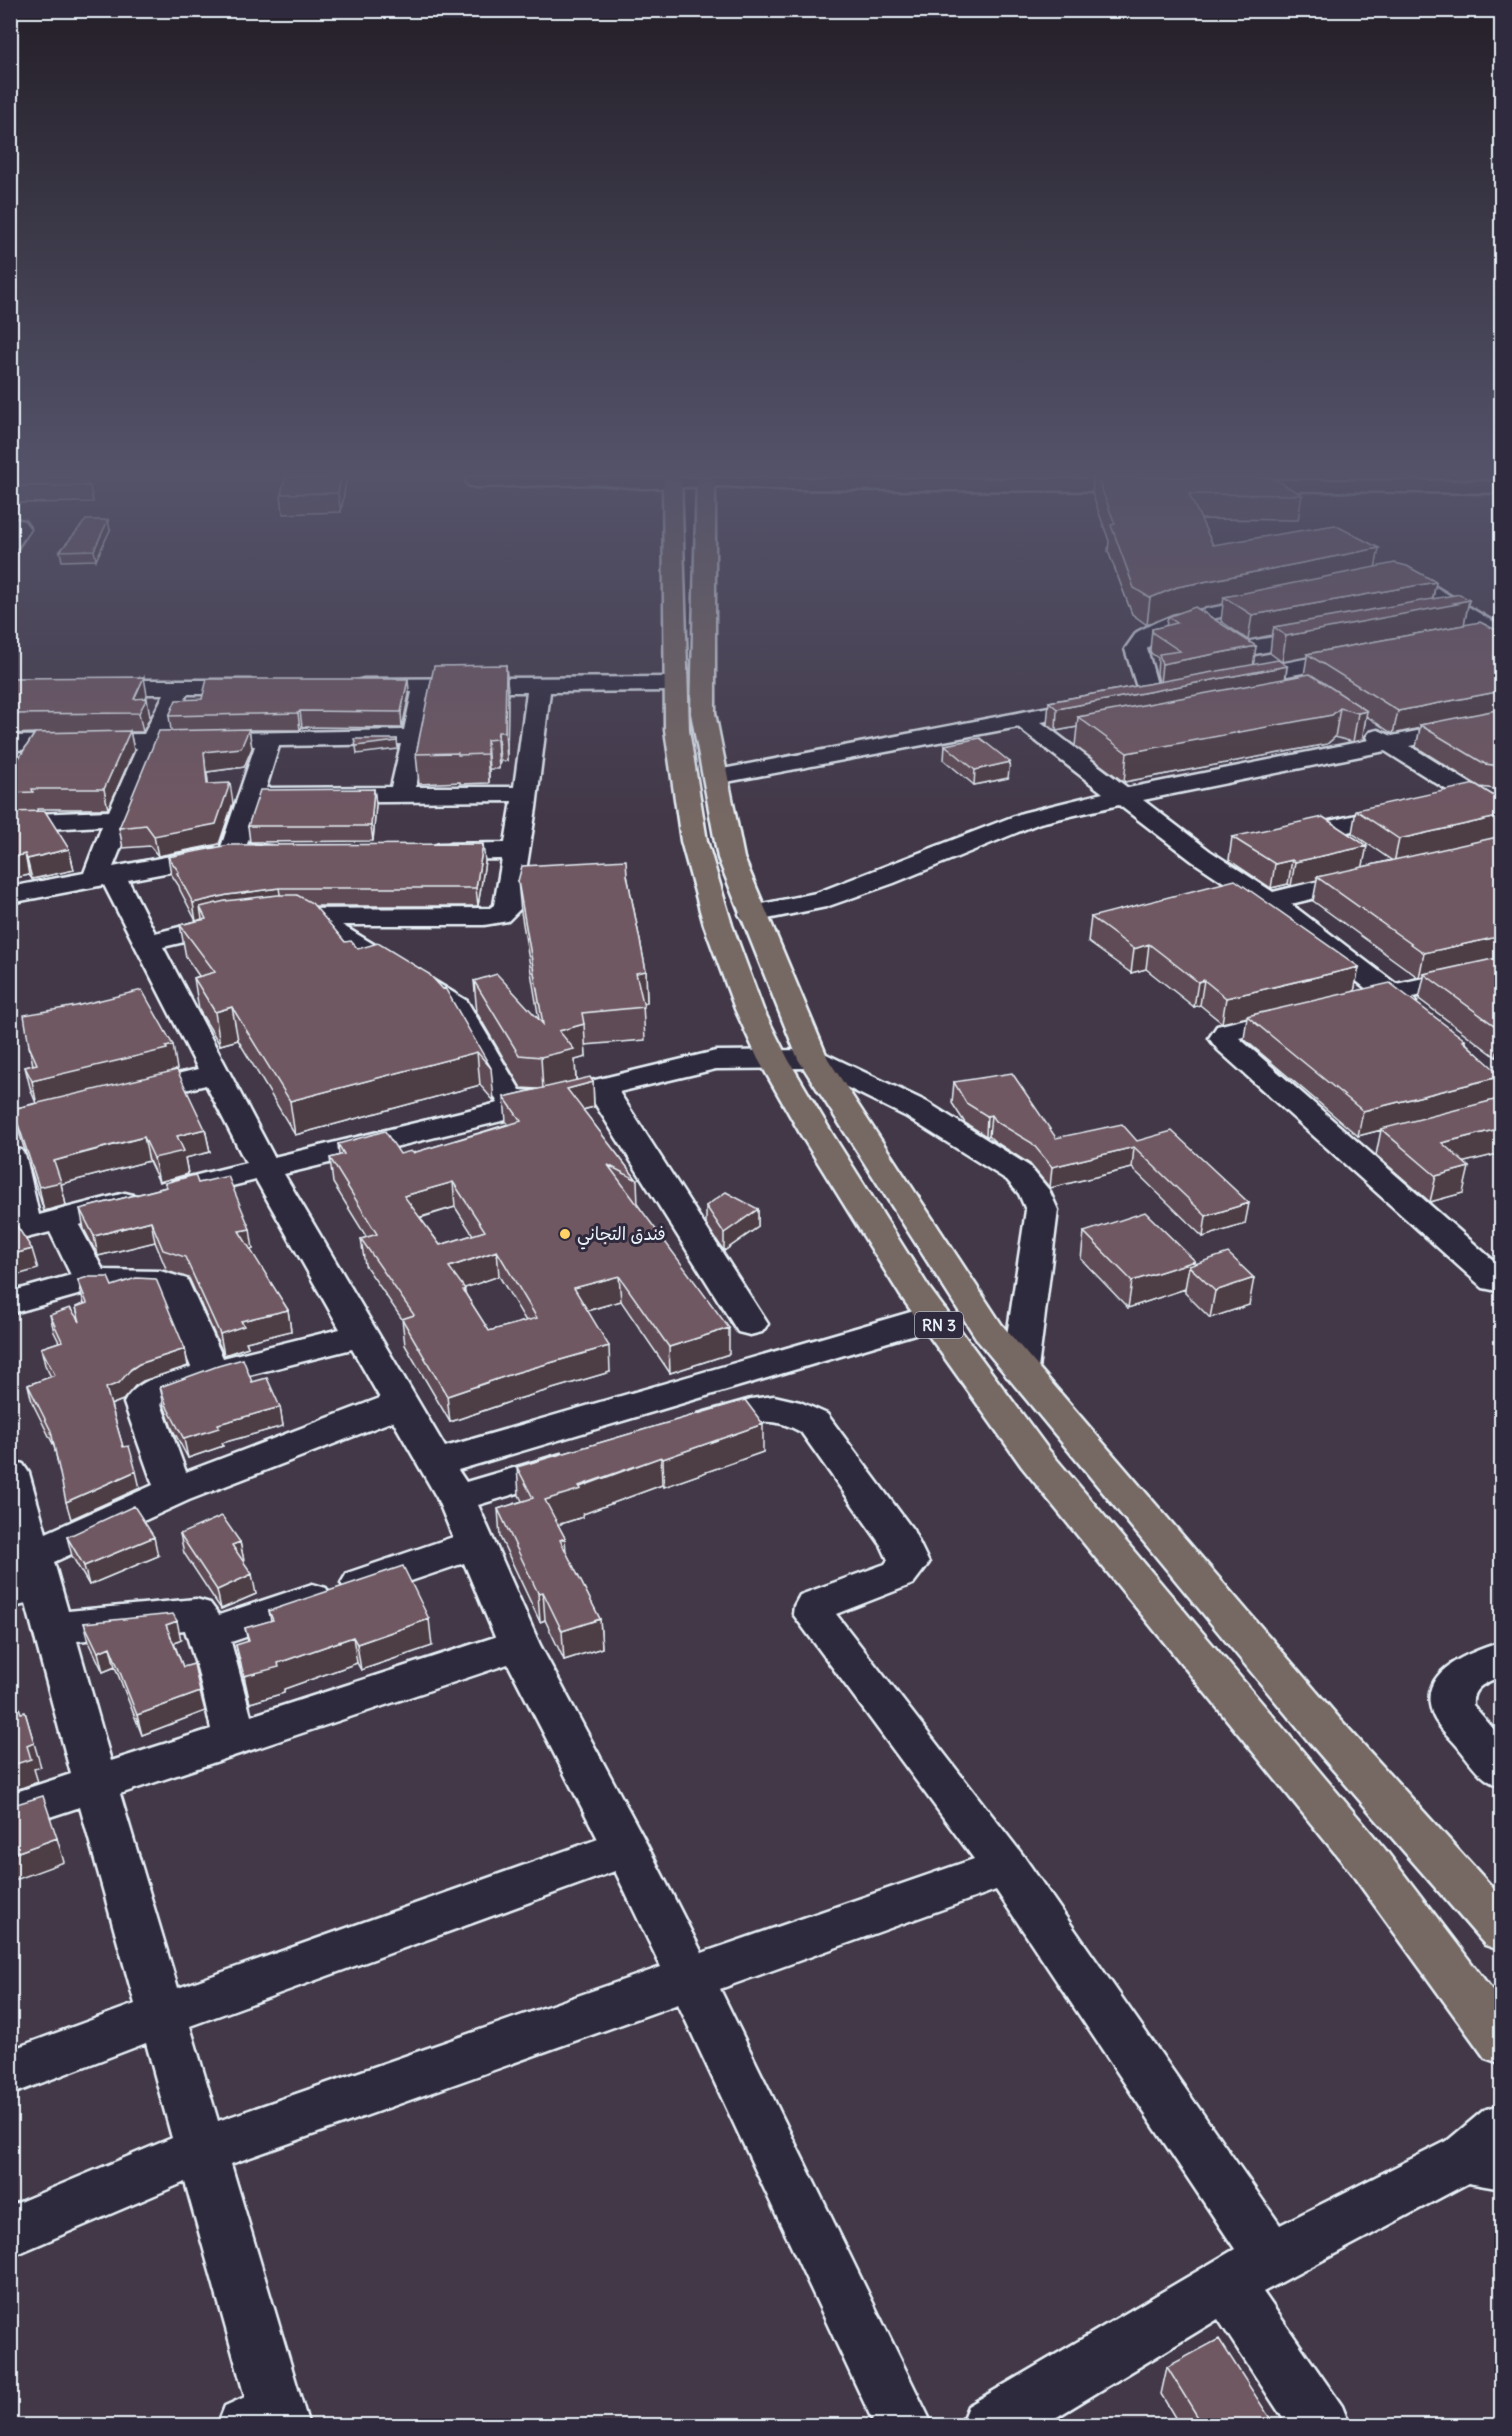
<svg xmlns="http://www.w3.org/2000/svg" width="1512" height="2436" viewBox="0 0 1512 2436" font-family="Delius,'Playpen Sans Arabic',sans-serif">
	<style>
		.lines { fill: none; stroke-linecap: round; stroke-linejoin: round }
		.minor-casing { stroke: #e8f1f8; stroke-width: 5 }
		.highway-casing { stroke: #e8f1f8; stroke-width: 5 }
		.minor { fill: #2f2a3d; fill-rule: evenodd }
		.highway { fill: #766864; fill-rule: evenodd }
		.wall { fill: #5f4c54; stroke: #e8f1f8; stroke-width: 1.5; fill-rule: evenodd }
		.shaded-wall { fill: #4e3e45; stroke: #e8f1f8; stroke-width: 1.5 }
		.building { fill: #6f5862; stroke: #e8f1f8; stroke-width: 1.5; fill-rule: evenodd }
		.poi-dot { fill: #ffd166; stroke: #2f2a3d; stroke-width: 2 }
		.labels { text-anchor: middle; stroke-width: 6; stroke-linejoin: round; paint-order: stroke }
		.shield { fill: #2f2a3d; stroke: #b0b5c0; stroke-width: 1.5 }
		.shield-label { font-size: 16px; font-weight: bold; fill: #e8f1f8 }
		.poi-label { font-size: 18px; fill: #e8f1f8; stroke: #2f2a3d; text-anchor: start }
	</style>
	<rect width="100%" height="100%" fill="#423848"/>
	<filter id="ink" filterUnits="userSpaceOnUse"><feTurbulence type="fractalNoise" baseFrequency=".0167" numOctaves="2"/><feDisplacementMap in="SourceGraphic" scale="12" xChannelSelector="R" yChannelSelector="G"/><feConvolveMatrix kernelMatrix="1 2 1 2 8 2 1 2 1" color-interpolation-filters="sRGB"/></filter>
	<g filter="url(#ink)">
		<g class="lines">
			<defs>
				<path id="minor" d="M468 477 1137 479 1144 481 1146 485 1144 489 1137 491 770 489 725 486 643 488 595 484 475 487 468 485 466 481Z
					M1240 480 1502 481V493L1233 490 1231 486 1233 482Z
					M10 518 24 521 30 529 17 548 10 550Z
					M1391 573 1424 580 1502 627V643L1494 642 1411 589 1384 583 1381 579 1384 575Z
					M1267 597 1274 599 1277 603 1274 607C1239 616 1169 619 1147 649L1160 695 1157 700 1149 702 1141 700 1125 649 1137 632 1166 617Z
					M1316 630 1324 631 1327 636 1324 641 1244 656 1236 654 1233 649 1236 644 1244 642Z
					M1351 650 1359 652 1362 657 1359 662 1242 685 1234 683 1231 678 1234 673 1242 671Z
					M675 677 683 679 686 684 683 689 675 691 550 692 536 808 520 909 508 921 484 925H342L467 1001 520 1090 545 1092 716 1051 813 1050 824 1053 927 1102 1029 1166 1049 1190 1058 1210 1038 1369 1033 1377 1020 1381 1007 1377 1002 1369 1026 1210 1019 1194 1007 1180 905 1116 808 1068 716 1069 619 1092 768 1324 762 1332 750 1335 738 1332 592 1099 284 1174 445 1447 921 1309 933 1306 945 1309 950 1317 945 1325 458 1470 466 1482 561 1454 574 1458 580 1467 574 1476 478 1505 540 1645 642 1835 702 1953 974 1859 793 1614 794 1606 800 1595 885 1564 888 1560 881 1545 801 1432C752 1404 738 1443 698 1432L692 1423 698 1414 751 1399 774 1396 800 1402 827 1414 913 1530 929 1563 913 1584 836 1614 1022 1854 1280 2225 1447 2141 1484 2110 1502 2104V2189L1468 2183 1263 2292 1342 2406 1350 2426H1288L1218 2319 1042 2426H960L968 2406 1235 2249 996 1890 720 1989 933 2426H875L678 2004 231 2164 309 2426H217L225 2406 245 2397 185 2182 10 2257V2206L172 2138 146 2043 10 2095V2050L135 2004 80 1807 10 1830V1794L71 1774 26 1604 10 1608V1578L18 1576 10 1547V1460L23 1464 29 1473 46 1533 153 1485 124 1403C137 1378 165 1375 191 1367L161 1294 157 1293 92 1291 10 1314V1292L71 1275 50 1232 10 1242V1148L21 1150 26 1157 39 1215 125 1193 137 1196 141 1203 137 1210 79 1225 103 1270 160 1271 187 1279 223 1358 340 1329 256 1180 184 1198 173 1195 168 1188 173 1181 246 1163 206 1085 138 1101 127 1098 123 1092 127 1086 198 1069 104 885 10 903V887L84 873 102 826 10 831V815L109 811 137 748 10 750V736L144 734 164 694H10V680H250L258 682 261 687 258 692 250 694H187L168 734 404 730 412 692 356 691 353 686 356 681 364 679ZM435 692H527L514 787H416ZM401 744 391 787 266 788 279 746ZM255 746 220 850 212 848 113 867 161 748ZM512 801 505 843 439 844 430 847 426 852 430 857 439 860 502 859 494 905 490 908 279 909 269 911 265 917 269 923 304 925 446 1012 498 1103 274 1157 163 947 235 930 239 924 235 918 225 916 155 933 128 880 212 864 221 861 224 858 270 860 279 857 283 852 279 847 247 844 261 803ZM352 1349 380 1398 186 1472 161 1404 221 1382ZM393 1421 437 1498 453 1537 347 1573 341 1583 347 1593 361 1598 464 1563 495 1637 251 1716 231 1642 326 1610 332 1599 326 1588 312 1584 219 1615 210 1603 196 1599 68 1611 54 1562 189 1500ZM185 1630 198 1671 211 1729 111 1761 77 1641ZM508 1664 598 1839 178 1988 120 1794ZM615 1871 661 1967 218 2121 190 2026Z
					M1091 699 1099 701 1102 706 1099 711 1041 722 1128 788 1369 740 1366 737 1370 732 1378 730 1392 736 1502 714V728L1410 746 1502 803V821L1493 819 1385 751 1143 800 1210 851 1273 892 1359 871 1368 873 1372 879 1368 885 1291 904 1396 984 1502 961V978L1413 997 1416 1002 1412 1008C1401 1011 1395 1010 1386 1003L1358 1010 1348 1007 1344 1001 1348 995 1368 990 1261 907 1192 861 1119 805 1040 823 894 883 826 907 753 922 743 920 739 914 743 908 816 893 1022 813 1103 793 1018 727 716 784 707 782 704 777 707 772Z
					M1396 806 1405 809 1409 814 1405 819 1294 844 1285 841 1281 836 1285 831Z
					M1290 1008 1300 1011 1305 1017 1300 1023 1239 1038 1502 1268V1292L1483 1288 1218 1050 1209 1038 1217 1026Z
					M59 1102 70 1104 74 1111 70 1118 10 1132V1114Z
					M1502 1642V1676C1487 1682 1471 1687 1473 1705L1502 1739V1787C1480 1780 1472 1764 1458 1747 1449 1736 1434 1724 1431 1709 1420 1669 1473 1651 1502 1642Z"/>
				<path id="highway" d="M663 477H681L689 730 707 841 732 925 763 1009 788 1059 833 1135 930 1289 1048 1449 1384 1848 1502 2003V2064L1485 2058 1352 1874 1022 1467 900 1295 801 1135 758 1059 735 1009 704 925 681 841 665 730Z
					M697 477H715V713L744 858 828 1059 1002 1325 1339 1718 1502 1898V1951L1485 1945 1309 1742 978 1341 798 1059 718 858 691 713Z"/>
			</defs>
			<use href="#minor" class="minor-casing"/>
			<use href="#highway" class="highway-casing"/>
			<use href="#minor" class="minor"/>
			<use href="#highway" class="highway"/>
		</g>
		<path class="wall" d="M10 477 90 486 93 502 18 503 10 513Z
			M1093 477H1271L1302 495 1298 520 1200 519 1213 545 1375 567 1436 582 1433 599 1469 600 1464 625 1502 633V1056L1496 1057 1419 999 1424 977 1419 978 1313 901 1317 880 1291 886 1288 884 1271 888 1229 860 1232 837 1363 867 1391 860 1352 833 1356 810 1497 798 1495 789 1480 787 1416 747 1420 728 1393 734 1366 716 1362 740 1353 742 1335 737 1327 744 1124 782 1075 746 1077 727 1056 731 1047 724 1049 702 1159 682 1157 674 1158 658 1151 653 1150 650 1152 629 1166 626 1168 617 1180 613 1173 614 1147 625 1132 614 1108 551 1109 541 1092 493ZM1223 604 1221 621 1248 640 1272 635 1270 653 1282 662 1307 657 1304 675 1286 679 1287 666 1253 665 1256 646 1198 609Z
			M346 481 341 512 283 514 281 494Z
			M110 530 96 560 62 561 60 551Z
			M506 665 508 693 507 761H500L499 769H489V783L460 784V782L419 784 416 754Z
			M10 678 147 695 146 698 150 717 143 732H130L134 750 108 809H37V811L69 849 74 870 32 879 29 875 10 879V762L17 761 35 733 10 734Z
			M408 679 409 694 402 728 302 727 300 730H249L252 748 244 767 207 772 208 784 233 803 219 844 158 856 150 846 123 848 119 828 171 730 169 716 202 699Z
			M945 745 1008 778 974 785 944 760Z
			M374 789 376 804 373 841 250 842 248 826Z
			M168 857 485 861 478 906H314L345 942 358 949 429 974 491 1068 494 1101 480 1085 295 1135 238 1040 220 1045 199 1010 194 978 199 976 186 957 180 925 196 921 180 890 179 886 171 874Z
			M627 875 646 971 647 1003 643 1004 645 1040 585 1045 586 1057 575 1060 576 1080 593 1082 594 1107 583 1110 637 1180 638 1205 729 1354 670 1373 621 1301 587 1311 610 1372 518 1399 450 1422 405 1345 402 1319 365 1265 361 1239 367 1238 333 1183 330 1158 339 1156 338 1144 400 1154 413 1153 508 1124 506 1122 504 1097 538 1089 521 1088 477 1013 474 981 539 1020 521 912 518 881ZM455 1207 473 1235 440 1245 420 1218ZM499 1276 526 1321 489 1331 466 1295 464 1288Z
			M1091 917 1359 967 1354 991 1465 1040V1042L1502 1079 1497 1099 1502 1153 1464 1162 1463 1193 1430 1202 1376 1155 1381 1130 1358 1136 1244 1039 1247 1017 1222 1023 1200 1005 1194 1007 1146 969 1131 973 1088 942Z
			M29 1046 177 1069 171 1071V1072L205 1129 210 1152 185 1158 188 1174 159 1182 149 1161 61 1184 66 1205 44 1211 19 1132 13 1109 36 1103 31 1091 25 1067 33 1065Z
			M954 1082 1056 1138 1137 1141 1245 1224 1203 1237 1132 1168 1050 1188 1030 1164 994 1141 989 1136H986L965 1123 952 1103Z
			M165 1183H198L253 1249 250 1250 288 1310 291 1331 246 1342 248 1347 224 1355 189 1278 167 1271 155 1242 98 1256 84 1229 80 1209 166 1187Z
			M706 1206 758 1209V1227L724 1251 706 1224Z
			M1084 1232 1195 1261 1194 1264 1249 1305 1210 1318 1185 1293V1289L1128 1308 1081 1259Z
			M78 1280 112 1286 185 1349 188 1366 143 1381 135 1386 123 1400 111 1405 123 1447 140 1488 71 1519 54 1446 32 1402 28 1385 51 1377 45 1365 41 1348 59 1342 54 1332 50 1315 79 1321 76 1307 84 1304Z
			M252 1382 280 1407 283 1426 222 1443 223 1446 188 1458 172 1428 164 1405 160 1387Z
			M745 1400 763 1452 664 1487 662 1485 583 1514V1517L558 1525 565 1538V1550L600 1619 602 1648 564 1660 545 1620 540 1622 500 1537 498 1509 522 1501 519 1495 517 1467Z
			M180 1534 240 1542 244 1561H243L256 1594 221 1609 184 1553Z
			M67 1537 158 1556 89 1585 72 1556Z
			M269 1611 432 1646 361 1670 357 1663 284 1689V1693L250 1703 241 1671 236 1645 248 1642 245 1628 271 1621Z
			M84 1623 181 1640 174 1643 183 1667 205 1711 142 1735 115 1667 103 1672 89 1642Z
			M1167 2367 1275 2426H1180L1161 2394Z"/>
		<path class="shaded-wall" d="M341 477H346V481L341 512 338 493Z
			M14 486 18 503 10 513V492Z
			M108 520 110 530 96 560 94 550Z
			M1379 548 1374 574 1224 597 1223 604 1173 614 1147 625 1150 598 1177 587Z
			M1436 582 1431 606 1274 627 1272 635 1248 640 1252 615Z
			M1469 600 1464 625 1307 654V657L1282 662 1286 636Z
			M1256 646 1253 667 1160 684 1162 664Z
			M506 665 508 693 507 761 505 732Z
			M1287 666 1284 688 1078 717 1077 727 1056 731 1057 709Z
			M144 677 147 695 142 706 147 698 150 717 143 732 139 713 134 699Z
			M408 679 409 694 402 728 401 712Z
			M1502 691V712L1420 725V728L1393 734 1398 711Z
			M1340 708 1335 737 1327 744 1124 782 1127 753Z
			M300 711 302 727 300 730 298 713Z
			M1367 711 1362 740 1353 742 1358 713Z
			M249 729 252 748 244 767 207 772 210 804 207 784 204 752Z
			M130 731 134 750 108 809 104 789Z
			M498 732 500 761 499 769 497 739Z
			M397 739 398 749 357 754 356 746Z
			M487 740 489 769V783L487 754Z
			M1010 762 1008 778 974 785 975 770Z
			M230 783 233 803 219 844 158 856 154 836Z
			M374 789 376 804 373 841 371 826Z
			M1502 816V838L1394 863 1399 839Z
			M483 844 485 861 478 906 476 888Z
			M1367 846 1362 870 1317 877V880L1291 886 1295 862Z
			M69 849 74 870 32 879 27 859Z
			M25 854 29 875 10 879V858Z
			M1292 860 1288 884 1271 888 1275 864Z
			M279 888 282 906 200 907 202 919 196 921 193 903 227 895Z
			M1502 936V960L1424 974V977L1419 978 1424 953Z
			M1149 944 1146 969 1131 973 1134 949Z
			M1359 967 1354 992 1222 1023 1226 998Z
			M646 971 647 1003 638 1005 636 973Z
			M1204 980 1200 1005 1194 1007 1198 982Z
			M232 1007 238 1040 220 1045 215 1012Z
			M584 1024 586 1057 575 1060 576 1082 543 1090 541 1057 559 1031Z
			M1502 1035V1056L1496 1057Z
			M173 1045 177 1069 171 1071 172 1073 37 1105 32 1081Z
			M477 1052 480 1085 295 1135 290 1101Z
			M1502 1076 1496 1100 1358 1136 1363 1111Z
			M593 1082 594 1107 569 1113 567 1089Z
			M991 1115 989 1136H986L987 1116Z
			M1502 1128V1153L1436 1169 1442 1143Z
			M205 1129 210 1152 185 1158 188 1174 159 1182 154 1158 177 1136Z
			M144 1137 149 1161 61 1184 66 1205 44 1211 39 1187 54 1161Z
			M1134 1147 1132 1168 1050 1188 1052 1167Z
			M1469 1167 1463 1193 1430 1202 1436 1176Z
			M453 1182 455 1207 407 1221 404 1196Z
			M1249 1203 1245 1224 1203 1237 1206 1216Z
			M758 1209V1227L724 1251V1233Z
			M151 1221 155 1242 98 1256 94 1236Z
			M250 1229 253 1249 242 1252 239 1231Z
			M32 1249 38 1269 10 1277V1255Z
			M497 1251 499 1276 451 1293 449 1267Z
			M1195 1261 1193 1270 1189 1266 1185 1289 1128 1308 1132 1281Z
			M619 1276 621 1301 575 1314 574 1288Z
			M1254 1278 1249 1305 1210 1318 1215 1291Z
			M288 1310 291 1331 246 1342 248 1347 224 1355 220 1334 241 1321Z
			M729 1328V1354L670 1373 669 1347Z
			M609 1346 610 1372 518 1399 450 1422 447 1396 515 1373Z
			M185 1349 188 1366 143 1381 135 1386 123 1400 110 1405 106 1388 139 1364Z
			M280 1407 283 1426 222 1443 223 1446 188 1458 184 1439 218 1424Z
			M763 1424V1452L664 1487 663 1459Z
			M661 1457 662 1485 583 1514V1517L547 1528 545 1500Z
			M136 1471 140 1488 71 1519 66 1502Z
			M154 1537 158 1556 89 1585 84 1566Z
			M565 1538 567 1567 560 1540Z
			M240 1542 244 1561 236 1564 232 1545Z
			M252 1574 256 1594 221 1609 217 1590Z
			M543 1592 545 1620 540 1622 538 1593Z
			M429 1619 432 1646 361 1670 357 1644Z
			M600 1619 602 1648 564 1660 562 1631Z
			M177 1621 181 1640 171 1645 166 1625Z
			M353 1637 357 1663 284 1689V1693L250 1703 244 1676 278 1663Z
			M110 1647 115 1667 103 1672 98 1652Z
			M200 1692 205 1711 142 1735 137 1715Z
			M25 1712 41 1767 34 1769 38 1782 10 1792V1766L27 1746Z
			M57 1838 64 1862 10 1882V1855Z"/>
		<path class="building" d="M10 477H78L90 486H14L10 492Z
			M285 477H341L338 493 281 494Z
			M1097 477H1271L1302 495 1189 494 1213 545 1335 525 1379 548 1177 587 1150 598 1134 588 1111 525 1115 524Z
			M86 520H108L94 550 60 551Z
			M1395 563 1407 566 1436 582 1252 615 1224 597Z
			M1460 594 1469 600 1454 603 1457 604 1286 636 1274 627Z
			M1195 607 1256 646 1162 664 1159 654 1180 651 1153 633 1152 629 1177 623 1168 617Z
			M1480 622 1502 633V691L1398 711 1307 654Z
			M1278 660 1287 666 1057 709 1049 702Z
			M506 665 505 732H498L497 739 487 740V754L458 755V753L416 754 434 666Z
			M1310 674 1367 711 1358 713 1340 708 1332 715 1127 753 1078 717Z
			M144 677 134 699 147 698 139 713 10 714V678Z
			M207 679H408L401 712 300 711 298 713 169 716 176 700 202 699Z
			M1502 709V772L1500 766 1485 764 1420 725Z
			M249 729 241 748 204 752 207 784 230 783 216 824 154 836 146 825 119 828 159 731Z
			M130 731 104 789H32L33 792 10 793V762L17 761 35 733Z
			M980 738 1010 762 975 770 945 745Z
			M354 739H397V741L356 746Z
			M1475 784 1497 798H1502V816L1399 839 1356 810Z
			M374 789 371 826H248L260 790Z
			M45 811 69 849 27 859 25 854 10 858V812Z
			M1323 817 1367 846 1295 862 1292 860 1275 864 1232 837Z
			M1502 836V936L1424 953 1317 877Z
			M483 844 476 888H279L227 895 193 903 177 873 179 872 168 857 229 845Z
			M626 860 627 875 646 971 636 973 644 1007 582 1013 584 1024 559 1031 574 1049 541 1057 519 1055 474 981 497 974 543 1024 518 881 522 866Z
			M1235 880 1359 967 1226 998 1204 980 1198 982 1149 944 1134 949 1091 917Z
			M278 895H297L312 903 345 942 351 941 358 949 378 943 429 974 443 989 445 988 491 1068 477 1052 290 1101 232 1007 215 1012 194 978 215 972 180 925 206 919 200 907 225 901Z
			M1502 957V1031L1424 974Z
			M1390 983 1465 1040 1463 1041 1502 1076 1363 1111 1247 1016Z
			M142 990 173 1045 166 1047 167 1049 32 1081 25 1067 37 1064 29 1046 24 1015 76 1006Z
			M177 1070 205 1129 177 1136 184 1151 154 1158 144 1137 82 1153 54 1161 61 1182 39 1187 13 1109Z
			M1012 1073 1056 1138 1122 1124 1137 1141 1172 1131 1249 1203 1206 1216 1134 1147 1052 1167 1032 1143 995 1121 991 1115 987 1116 966 1103 954 1082Z
			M590 1077 593 1082 567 1089 637 1180 608 1165 729 1328 669 1347 619 1276 574 1288 609 1346 515 1373 447 1396 402 1319 414 1315 361 1239 377 1234 330 1158 344 1154 338 1144 385 1131 400 1154 411 1151 413 1153 521 1121 504 1097ZM453 1182 485 1231 440 1245 404 1196ZM497 1251 537 1318 489 1331 463 1290 465 1289 449 1267Z
			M1502 1098V1128L1442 1143 1469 1167 1436 1176 1381 1129Z
			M195 1175 198 1183 228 1176 250 1229 239 1231 288 1310 241 1321 244 1326 220 1334 185 1257 163 1250 151 1221 94 1236 80 1209 167 1187 165 1183Z
			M726 1192 758 1209 724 1233 706 1206Z
			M1145 1212 1195 1261 1132 1281 1084 1232Z
			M15 1223 32 1249 10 1255V1224Z
			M1228 1253 1254 1278 1215 1291 1189 1266Z
			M88 1277H108L112 1286 136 1278 156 1279 185 1349 139 1364 131 1369 119 1383 106 1388 123 1447 129 1446 136 1471 66 1502 51 1431 28 1385 55 1375 41 1348 62 1341 50 1315 70 1308 80 1322 76 1307 87 1303 78 1280Z
			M243 1359 252 1382 267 1378 280 1407 218 1424 219 1428 184 1439 168 1409 160 1387 218 1366Z
			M745 1400 763 1424 663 1459 661 1457 579 1486 581 1489 545 1500 565 1538 560 1540 600 1619 562 1631 543 1592 538 1593 498 1509 533 1498 517 1467Z
			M134 1506 154 1537 84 1566 67 1537Z
			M222 1516 240 1542 232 1545 252 1574 217 1590 180 1534Z
			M403 1566 429 1619 357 1644 353 1637 278 1663 279 1667 244 1676 236 1645 249 1641 245 1628 273 1620 269 1611Z
			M173 1614 177 1621 166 1625 183 1667 194 1664 200 1692 137 1715 110 1647 98 1652 84 1623Z
			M10 1682 21 1713 25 1712 34 1743 27 1746 31 1759 10 1766Z
			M43 1796 57 1838 10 1855V1806Z
			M1219 2339 1275 2426H1198L1202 2424 1167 2367Z"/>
	</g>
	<linearGradient id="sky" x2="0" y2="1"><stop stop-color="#241f28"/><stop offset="0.58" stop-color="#54536a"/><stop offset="1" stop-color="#54536a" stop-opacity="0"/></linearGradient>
	<rect width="1512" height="818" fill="url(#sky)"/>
	<circle class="poi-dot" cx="565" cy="1234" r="6"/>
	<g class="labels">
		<rect class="shield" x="915" y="1312" width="48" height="26" rx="4.5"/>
		<g class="shield-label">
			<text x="939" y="1331">RN 3</text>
		</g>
		<g class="poi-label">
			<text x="577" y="1240">فندق التجاني</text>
		</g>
	</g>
	<rect width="1512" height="2436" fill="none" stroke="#2f2a3d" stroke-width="36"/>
	<rect x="18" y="18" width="1476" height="2400" fill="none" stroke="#e8f1f8" stroke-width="2" filter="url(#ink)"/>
</svg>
